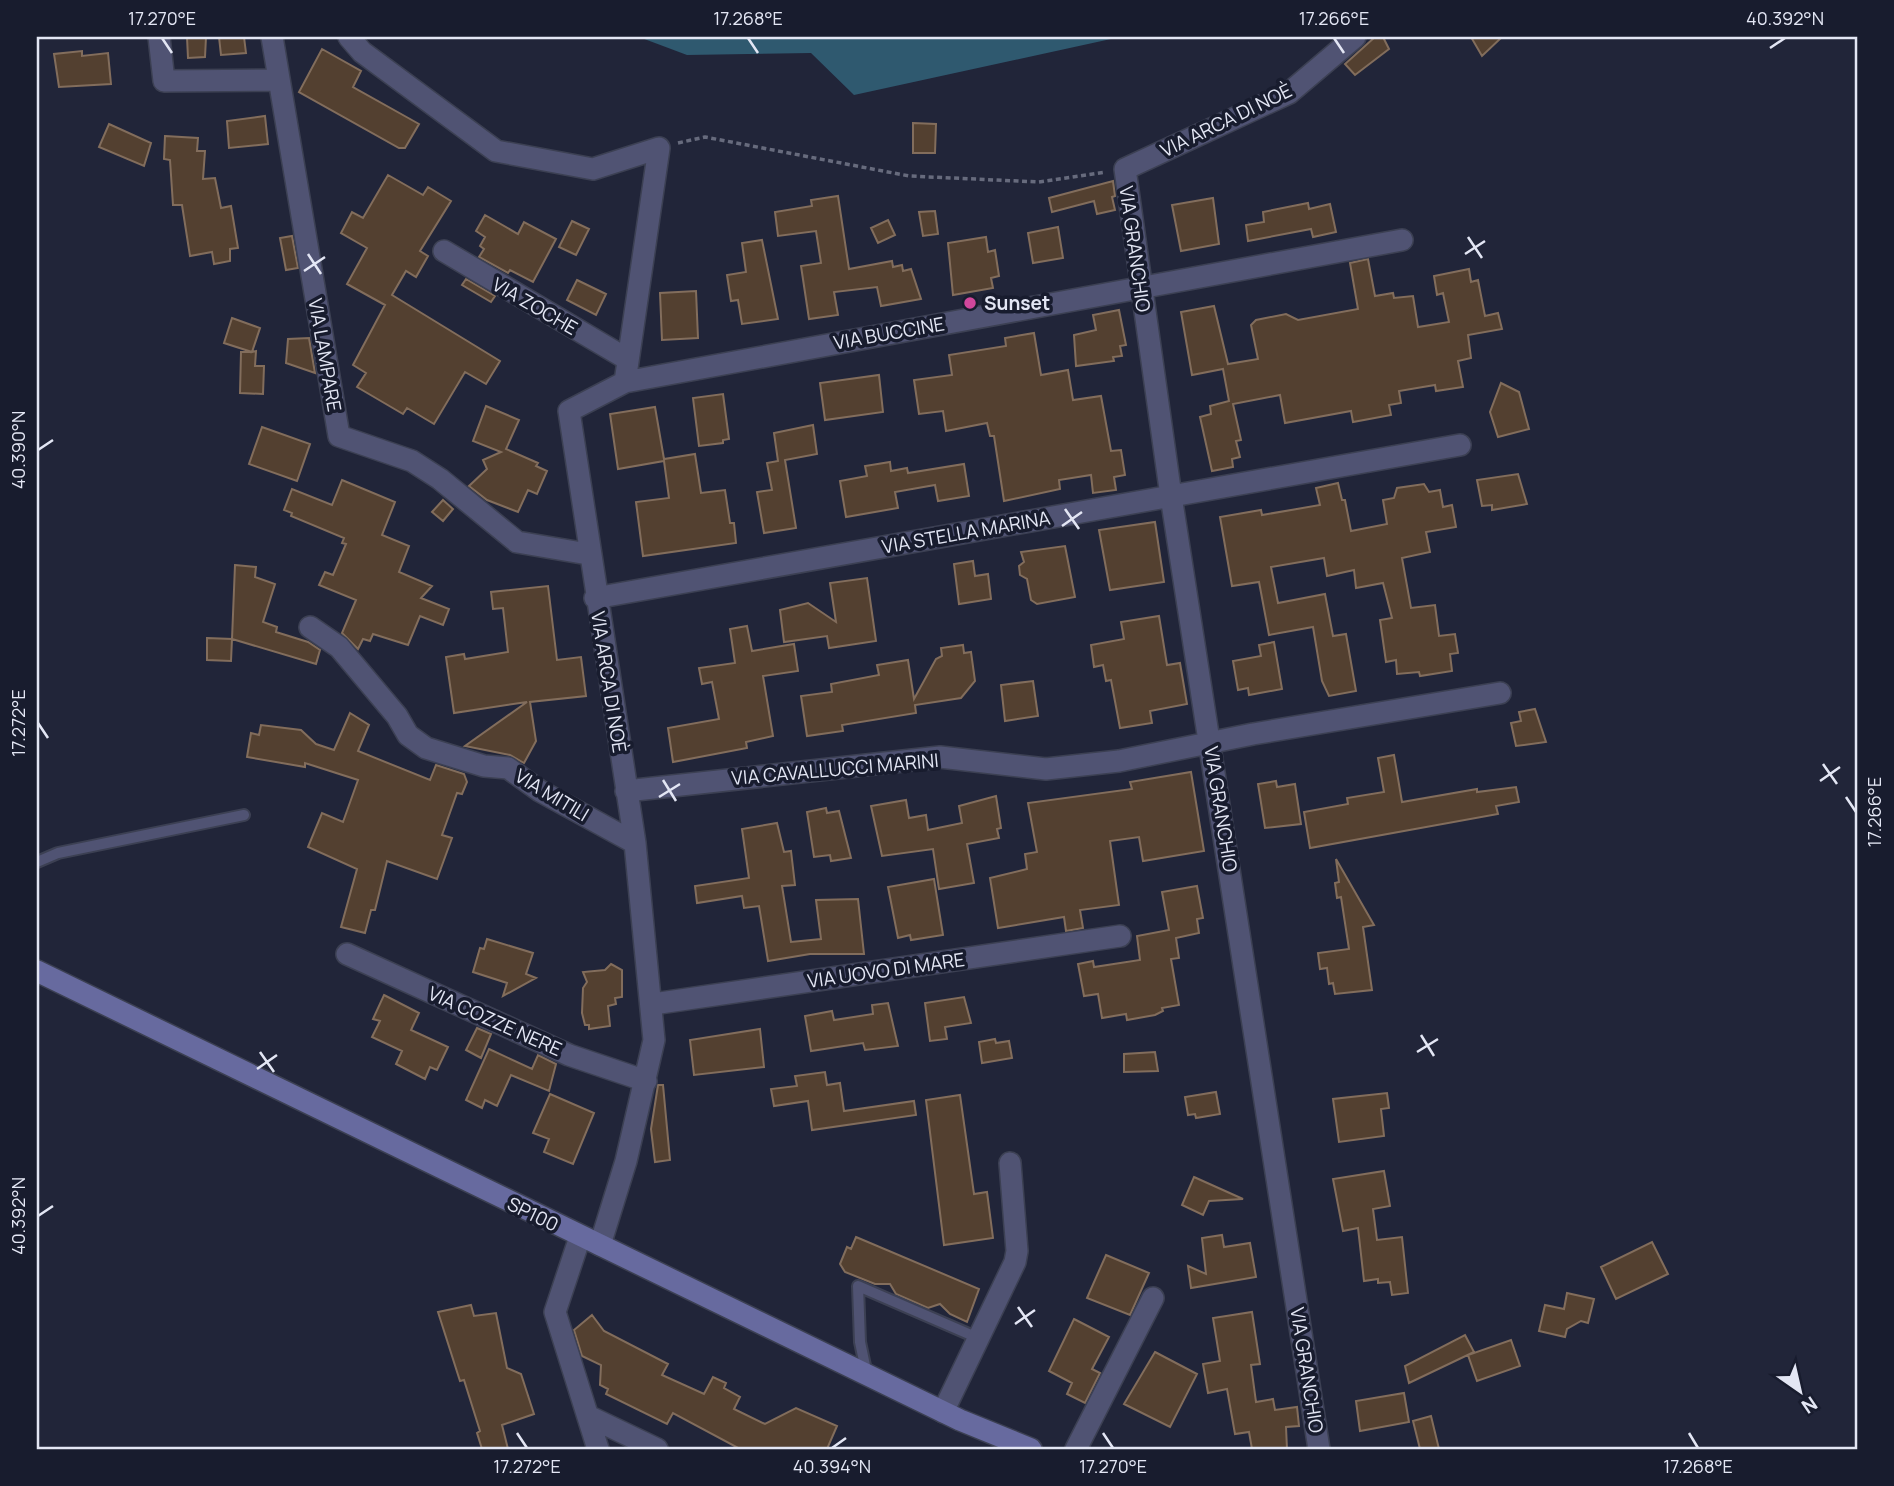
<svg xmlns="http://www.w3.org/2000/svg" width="1894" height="1486" viewBox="0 0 1894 1486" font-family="Manrope,sans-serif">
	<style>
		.water { fill: #2f596f }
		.building { fill: #534030; stroke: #826d5c; stroke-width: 2 }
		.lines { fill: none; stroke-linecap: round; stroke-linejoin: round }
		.lane-casing { stroke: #3c4053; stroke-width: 14 }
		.street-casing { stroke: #3c4053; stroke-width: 24 }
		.secondary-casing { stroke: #3c4053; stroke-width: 24 }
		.path { stroke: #676b7d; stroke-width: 3.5; stroke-dasharray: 5 3.5; stroke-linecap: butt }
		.lane { stroke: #505373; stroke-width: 10 }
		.street { stroke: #505373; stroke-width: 21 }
		.secondary { stroke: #676a9f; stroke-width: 21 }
		.ticks { fill: none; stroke: #e3e6f4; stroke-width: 2.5 }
		.hotel-dot { fill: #d1479c; stroke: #181c2e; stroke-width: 2.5 }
		.labels { text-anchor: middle; stroke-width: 7; stroke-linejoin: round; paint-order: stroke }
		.street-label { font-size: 19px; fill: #e3e6f4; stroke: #181c2e }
		.poi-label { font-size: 19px; font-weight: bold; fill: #e3e6f4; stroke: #181c2e; text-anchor: start }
		.neatline { fill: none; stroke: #e3e6f4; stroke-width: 2.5 }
		.ticks-label { font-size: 18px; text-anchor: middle; fill: #e3e6f4 }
	</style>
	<rect width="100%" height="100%" fill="#212539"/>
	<path class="water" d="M639 37H1120L854 95 811 53 687 55Z"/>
	<path class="building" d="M187 37H206L205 57 188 58Z
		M219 37H244L246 53 221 55Z
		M1375 37H1383L1389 49 1355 75 1345 64Z
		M1471 37H1502L1482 56Z
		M322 49 361 71 353 87 419 124 405 148H399L299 92Z
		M82 51V56L108 53 111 84 59 87 54 54Z
		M265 116 268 144 229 148 227 121Z
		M913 123 936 124 935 153H913Z
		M109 124 151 143 144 166 99 147Z
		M165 136 198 138 197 151H205L203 179 215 178 221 208 231 206 238 248 230 249V261L214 264 212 252 190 256 182 205H173L170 160 164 159Z
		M388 175 423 195 428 187 451 201 420 251 428 256 416 277 406 271 392 295 500 361 486 384 465 372 434 424 407 408 403 414 357 387 366 373 353 365 385 305 347 284 367 248 341 233 352 212 363 218Z
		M1113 181 1115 196 1112 197 1115 210 1097 214 1094 201 1052 212 1049 198Z
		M838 196 849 269 892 261 893 267 902 265 903 271 911 269 921 299 881 306 877 287 834 292 838 315 809 319 801 266 821 263 816 231 778 236 775 212 812 206 811 200Z
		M1213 198 1219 244 1181 251 1172 205Z
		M1308 203 1309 209 1330 204 1336 232 1313 237 1311 229 1248 241 1246 225 1264 222 1263 212Z
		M935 211 938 234 923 236 919 212Z
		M485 215 518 234 524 222 556 239 533 282 510 270 508 273 479 257 484 249 480 246 485 237 476 231Z
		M888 220 895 235 878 243 871 228Z
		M572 221 589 229 576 255 559 247Z
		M1058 227 1063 258 1033 263 1028 233Z
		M292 236 298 268 286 270 280 238Z
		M986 237 988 252 995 250 999 276 991 278 993 288 953 295 948 243Z
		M762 240 778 319 742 324 738 300 731 301 727 275 746 272 742 243Z
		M1368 259 1375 296 1393 293 1394 298 1413 296 1418 327 1449 322 1443 293 1437 295 1434 276 1469 269 1471 282 1478 280 1485 316 1498 313 1502 329 1468 335 1471 358 1458 361 1463 387 1436 391 1435 385 1399 391 1401 403 1389 405 1391 415 1353 422 1351 411 1285 423 1280 395 1233 404 1241 440 1236 441 1240 457 1232 459 1233 467 1212 471 1200 417 1211 414 1210 406 1229 401 1223 369 1192 375 1181 312 1214 306 1228 364 1258 359 1251 325 1256 320 1286 314 1298 320 1358 309 1350 263Z
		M466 279 495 296 491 302 462 285Z
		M577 280 606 294 596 315 567 300Z
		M696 291 698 338 662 340 660 293Z
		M1119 310 1126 345 1120 346 1122 356 1113 357 1114 361 1076 366 1074 335 1096 330 1093 315Z
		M232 318 260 328 252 352 256 351 255 366H264L263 394 240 393 241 352H252L224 343Z
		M1034 333 1041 375 1068 370 1073 400 1101 396 1111 451 1121 450 1125 475 1114 477 1116 490 1093 493 1091 475 1059 480 1060 489 1004 501 994 436H990L987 423 946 431 943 411 919 414 914 380 952 375 949 355 1006 346 1005 338Z
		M309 338 315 373 286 363 288 339Z
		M879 375 883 412 825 420 820 383Z
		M1501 383 1519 392 1529 429 1498 437 1490 412Z
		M723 394 729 439 723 440V443L699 446 693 398Z
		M486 406 519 420 506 449 538 463 536 466 547 471 537 494 528 490 518 512 487 500 469 486 487 469 483 460 501 452 473 441Z
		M655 407 664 459 695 454 701 493 725 490 730 523H734L736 543 643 556 636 502 669 498 664 461 618 469 610 414Z
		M813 425 817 454 785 460 796 528 764 533 757 492 772 490 767 463 778 461 774 433Z
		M262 427 310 444 297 481 249 464Z
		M890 462 891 471 907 468 908 473 964 464 969 496 938 501 935 485 895 492 898 508 846 517 840 481 867 476 865 466Z
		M1518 474 1527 504 1492 510V505L1482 506 1477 480Z
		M342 480 395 502 382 535 409 546 399 572 432 586 421 598 449 609 443 625 420 616 408 645 373 634 370 641 363 639 358 649 342 633 356 600 319 585 325 572 333 575 346 544 342 543 344 538 291 516 292 513 284 510 292 489 332 505Z
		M1338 483 1342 500H1345L1351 531 1387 524 1383 500 1394 498 1397 488 1424 484 1429 492 1440 490 1443 507 1452 505 1456 527 1426 532 1430 552 1402 558 1411 608 1435 605 1439 636 1455 634 1458 653 1450 654 1452 671 1420 676 1419 672 1397 674 1396 660 1386 662 1380 620 1392 618 1383 583 1356 588 1354 570 1327 576 1324 558 1271 567 1278 603 1325 594 1333 636 1346 634 1356 691 1329 696 1322 681 1313 627 1269 635 1259 582 1232 586 1220 517 1261 510 1262 515 1320 505 1316 488Z
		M443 500 453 509 443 521 432 512Z
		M1155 522 1164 582 1110 590 1099 530Z
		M1065 546 1075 597 1037 604 1031 600 1027 579 1020 575 1019 566 1024 562 1021 552Z
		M973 561 975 576 988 574 991 599 959 604 954 564Z
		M235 565 256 567 255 577 275 584 263 622 277 627 276 632 308 642 320 650 316 664 232 639Z
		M867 578 876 641 829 648 827 636 784 642 780 610 808 603 836 622 830 583Z
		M548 586 557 660 581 657 586 696 530 702 536 741 524 763 510 755 465 746 527 702 454 713 446 657 464 654 465 659 508 652 503 608 493 609 491 592Z
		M1159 616 1167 665 1180 663 1187 704 1150 711 1152 723 1120 728 1111 680 1106 681 1103 665 1094 667 1091 645 1124 639 1121 622Z
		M747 626 752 651 794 644 798 671 763 676 773 736 746 742 747 748 673 762 668 728 719 719 712 682 702 684 699 668 735 663 730 629Z
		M207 638 232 639 231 661 207 660Z
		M1274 642 1282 689 1249 695 1248 688 1238 690 1233 661 1261 656 1259 645Z
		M963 645 964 653 971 652 975 681 961 698 915 705 916 713 842 725 843 731 807 736 801 696 832 692 831 684 879 675 877 665 908 660 914 699 936 659 942 656 941 648Z
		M1033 681 1038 716 1005 721 1001 685Z
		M1535 709 1546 742 1516 746 1511 723 1521 721 1519 712Z
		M350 713 369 725 358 751 430 780 436 765 464 774 467 782 462 794 457 793 442 835 452 838 437 879 387 861 375 910H371L365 933 341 927 357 869 308 847 322 813 343 822 358 780 305 763V767L247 757 251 733 259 735 261 725 301 730 316 744 334 750Z
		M1394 755 1402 802 1477 789V792L1516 787 1519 802 1496 806 1498 814 1310 848 1304 812 1348 804 1347 798 1384 792 1378 758Z
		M1191 772 1204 851 1143 861 1139 837 1110 841 1119 905 1080 910 1083 928 1066 931 1064 917 998 928 990 878 1027 869 1025 854 1037 852 1028 803 1132 789 1130 782Z
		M1276 781 1277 787 1295 784 1301 824 1265 828 1258 784Z
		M996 796 1001 828 997 829 999 838 967 844 974 883 939 889 933 849 882 856 871 806 906 800 909 818 926 815 928 830 962 823 959 806Z
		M826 808 827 813 839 811 851 858 831 861 830 855 814 857 807 812Z
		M777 823 784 852 791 851 795 885 782 886 791 942 821 939 816 900 858 899 864 954H810L768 961 759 906 744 908 742 896 697 903 695 886 749 878 742 829Z
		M1336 859 1374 925 1363 927 1372 990 1335 994 1333 983 1329 984 1327 968 1320 969 1318 953 1349 949 1341 897 1337 898 1335 883 1339 882Z
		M934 879 943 935 911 940 910 935 898 938 888 887Z
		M1197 886 1203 918 1197 919 1199 933 1176 938 1179 958 1171 959 1179 1005 1162 1008 1163 1011 1155 1015 1127 1020 1126 1014 1102 1018 1098 994 1084 996 1078 964 1093 961 1094 967 1140 960 1137 936 1169 930 1162 892Z
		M487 939 533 953 526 974 536 978 503 996 507 983 473 972 480 948 484 949Z
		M611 964 622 970V997L615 998 616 1004 608 1006 610 1026 589 1029V1025H585L582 1013 583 988 587 982 583 972 605 970Z
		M384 995 419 1013 411 1030 448 1047 437 1070 430 1067 425 1079 396 1064 402 1051 372 1037 380 1021 373 1019Z
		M964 997 971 1023 945 1027 947 1039 930 1041 925 1003Z
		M888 1003 898 1046 865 1050 863 1043 811 1051 805 1016 832 1011 834 1020 873 1014 872 1005Z
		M477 1028 491 1034 481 1058 466 1050Z
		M760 1029 764 1067 694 1075 690 1040Z
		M995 1039 996 1043 1009 1041 1012 1058 982 1063 979 1042Z
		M489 1049 532 1069 538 1055 556 1064 549 1091 511 1075 497 1106 485 1100 482 1108 466 1100Z
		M1155 1052 1158 1071 1124 1072V1054Z
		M825 1072 827 1085 840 1083 844 1111 914 1101 916 1115 812 1130 808 1101 774 1106 771 1089 797 1086 795 1076Z
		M658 1085H663L670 1160 655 1162 651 1129Z
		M1216 1092 1220 1114 1196 1118 1195 1114 1188 1115 1185 1097Z
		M1387 1093 1389 1108 1381 1109 1384 1136 1339 1142 1333 1099Z
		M550 1094 594 1113 573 1164 544 1152 549 1139 533 1133Z
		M960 1095 974 1194 987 1192 993 1238 944 1245 926 1100Z
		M1384 1171 1390 1206 1373 1209 1377 1240 1402 1237 1408 1293 1392 1295 1390 1282 1378 1283V1279L1364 1281 1358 1228 1343 1231 1333 1179Z
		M1194 1177 1243 1199 1209 1201 1203 1215 1182 1205Z
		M1222 1235 1224 1247 1250 1243 1256 1277 1191 1288 1188 1266 1206 1274 1202 1238Z
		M856 1237 979 1289 967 1322 950 1314 940 1304 928 1308 896 1294 890 1284H875L845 1272 840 1264 847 1247 851 1249Z
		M1652 1242 1668 1274 1616 1299 1601 1267Z
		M1106 1255 1149 1273 1130 1315 1087 1298Z
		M1567 1293 1594 1299 1588 1323 1581 1321 1567 1329 1565 1337 1539 1331 1545 1305 1564 1309Z
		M471 1305 474 1316 496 1313 507 1368 521 1374 534 1414 502 1425 508 1449H482L477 1433 480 1431 464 1380 460 1381 438 1312Z
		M1252 1312 1260 1364 1251 1365 1256 1402 1273 1399 1275 1410 1297 1407 1299 1426 1286 1427 1287 1449H1252L1249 1432 1235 1434 1227 1389 1208 1393 1203 1364 1220 1361 1213 1318Z
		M592 1315 604 1331 668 1364 662 1375 704 1394 713 1377 726 1383 724 1388 740 1397 734 1409 765 1424 796 1408 837 1426 827 1449H740L673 1413 667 1424 606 1394 608 1389 600 1385 601 1365 582 1356 574 1330Z
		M1074 1319 1109 1337 1092 1369 1100 1373 1085 1403 1067 1394 1072 1383 1049 1371Z
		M1465 1335 1474 1352 1409 1383 1405 1366Z
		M1511 1340 1520 1366 1477 1381 1468 1355Z
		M1155 1352 1197 1374 1170 1427 1124 1404Z
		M1404 1393 1409 1422 1360 1431 1356 1401Z
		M1431 1416 1439 1449H1420L1413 1421Z"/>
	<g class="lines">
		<defs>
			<path id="lane" d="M37 862 58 853 244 815
				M867 1375 860 1342 858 1286 978 1338"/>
			<path id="street" d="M159 37 164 81 277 80
				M272 37 339 436 412 461 440 479 517 542 588 554
				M349 37 362 52 496 151 593 169 659 148 625 382
				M444 251 627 359
				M595 598 1460 445
				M310 627 339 647 397 716 408 735 426 748 484 766 508 768 540 791 635 843
				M626 791 940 757 1046 769 1119 761 1253 734 1500 693
				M347 954 569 1055 646 1081
				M653 1004 1120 936
				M580 1237 555 1312 598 1449
				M600 1245 626 1161 654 1040 635 843 569 411 625 382 1402 240
				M943 1412 1015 1262 1017 1251 1010 1163
				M588 1416 657 1449
				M1076 1449 1153 1298
				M1319 1449 1171 496 1125 169 1289 93 1355 37"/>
			<path id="secondary" d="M37 971 960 1420 1031 1449"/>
		</defs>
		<use href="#lane" class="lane-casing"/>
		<use href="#street" class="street-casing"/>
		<use href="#secondary" class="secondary-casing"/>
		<path class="path" d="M678 143 705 137 909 176 1039 182 1106 172"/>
		<use href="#lane" class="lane"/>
		<use href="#street" class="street"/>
		<use href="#secondary" class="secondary"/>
	</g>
	<path class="ticks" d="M162 38 172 53M748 38 758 53M1334 38 1344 53M1770 48 1785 38M1468 237 1482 258M308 254 321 274M1465 254 1485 241M304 271 325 257M38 450 53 440M1065 509 1079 529M1062 526 1082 512M38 723 48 738M1823 764 1837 784M663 780 676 801M1820 781 1840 767M659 797 680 784M1846 797 1856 812M1421 1035 1434 1056M260 1052 274 1072M1417 1052 1438 1039M257 1069 277 1055M38 1216 53 1206M1018 1307 1032 1327M1015 1324 1035 1310M517 1433 527 1448M1103 1433 1113 1448M1689 1433 1698 1448M832 1448 846 1438"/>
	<circle class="hotel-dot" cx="970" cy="303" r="7"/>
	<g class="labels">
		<g class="street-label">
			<text transform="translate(1226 120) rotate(-26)" y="7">VIA ARCA DI NOÈ</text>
			<text transform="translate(1135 249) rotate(82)" y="7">VIA GRANCHIO</text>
			<text transform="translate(535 306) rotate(30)" y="7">VIA ZOCHE</text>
			<text transform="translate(889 333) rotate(-10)" y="7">VIA BUCCINE</text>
			<text transform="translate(325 355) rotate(80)" y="7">VIA LAMPARE</text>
			<text transform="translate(966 532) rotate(-10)" y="7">VIA STELLA MARINA</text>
			<text transform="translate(609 682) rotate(81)" y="7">VIA ARCA DI NOÈ</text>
			<text transform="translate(835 769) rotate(-5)" y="7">VIA CAVALLUCCI MARINI</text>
			<text transform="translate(552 795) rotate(31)" y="7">VIA MITILI</text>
			<text transform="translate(1221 809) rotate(81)" y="7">VIA GRANCHIO</text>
			<text transform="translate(886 970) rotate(-8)" y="7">VIA UOVO DI MARE</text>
			<text transform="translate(495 1021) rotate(24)" y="7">VIA COZZE NERE</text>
			<text transform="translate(533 1214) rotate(26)" y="7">SP100</text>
			<text transform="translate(1307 1370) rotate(81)" y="7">VIA GRANCHIO</text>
		</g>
		<g class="poi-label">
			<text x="984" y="310">Sunset</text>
		</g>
	</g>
	<rect width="1894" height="1486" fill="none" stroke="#181c2e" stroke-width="77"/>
	<g transform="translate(1800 1391) rotate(146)" stroke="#181c2e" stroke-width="5" paint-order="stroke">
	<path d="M0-5L12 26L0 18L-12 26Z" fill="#e3e6f4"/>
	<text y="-10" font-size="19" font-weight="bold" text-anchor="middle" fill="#e3e6f4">N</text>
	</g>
	<rect x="38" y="38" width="1818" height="1410" class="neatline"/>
	<g class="ticks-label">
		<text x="162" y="25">17.270°E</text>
		<text x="748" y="25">17.268°E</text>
		<text x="1334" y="25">17.266°E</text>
		<text x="1785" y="25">40.392°N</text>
		<text transform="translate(19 450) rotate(-90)" y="6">40.390°N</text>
		<text transform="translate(19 723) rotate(-90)" y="6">17.272°E</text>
		<text transform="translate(1875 812) rotate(-90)" y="6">17.266°E</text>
		<text transform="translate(19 1216) rotate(-90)" y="6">40.392°N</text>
		<text x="527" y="1473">17.272°E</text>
		<text x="832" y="1473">40.394°N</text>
		<text x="1113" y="1473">17.270°E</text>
		<text x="1698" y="1473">17.268°E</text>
	</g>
</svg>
